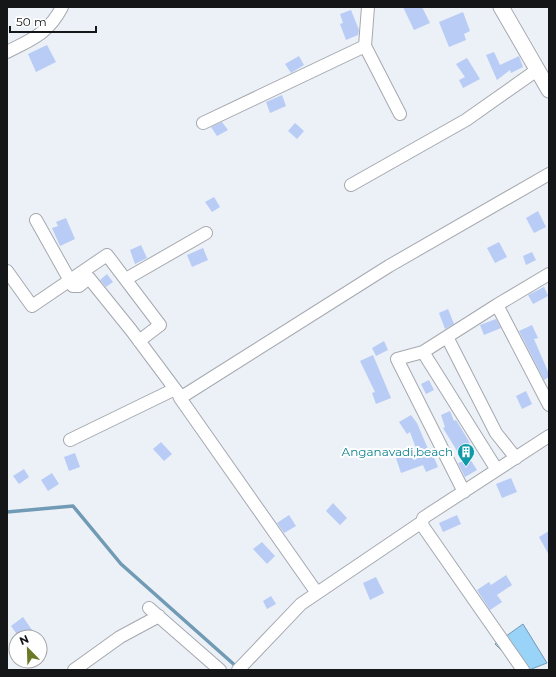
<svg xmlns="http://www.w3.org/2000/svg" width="556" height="677" viewBox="0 0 556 677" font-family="Montserrat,sans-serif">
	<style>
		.water { fill: #99d3f7; stroke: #719ab4 }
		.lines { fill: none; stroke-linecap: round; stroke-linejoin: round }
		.stream { stroke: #719ab4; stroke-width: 3.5 }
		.building { fill: #b8ccf6 }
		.minor-casing { stroke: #a5a8af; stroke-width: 14 }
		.tertiary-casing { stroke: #a5a8af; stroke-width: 17 }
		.minor { stroke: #fff; stroke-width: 12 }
		.tertiary { stroke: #fff; stroke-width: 15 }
		.labels { text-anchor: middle; stroke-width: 4; stroke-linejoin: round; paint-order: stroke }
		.culture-label { font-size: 12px; fill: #0d838f; stroke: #fff; text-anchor: end }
	</style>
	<rect width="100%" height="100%" fill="#ecf0f7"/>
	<path class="water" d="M523 624 547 663 529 670H521L495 644Z"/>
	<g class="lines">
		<path class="stream" d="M7 512 73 506 121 564 238 668"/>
	</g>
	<path class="building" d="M403 7H422L430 23 414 30Z
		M351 10 359 30 358 35 346 40 340 24 343 23 340 14Z
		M463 12 470 31 464 34 466 40 449 47 439 22Z
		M47 45 56 62 36 72 28 54Z
		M494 52 500 65 519 56 523 67 511 73 510 70 497 80 486 55Z
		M299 56 304 65 291 73 285 64Z
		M467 58 480 79 463 88 459 80 465 77 456 64Z
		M282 95 286 106 270 113 266 102Z
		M222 122 228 130 217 136 211 127Z
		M295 123 304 131 297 139 288 131Z
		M214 197 220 207 212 212 205 202Z
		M538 211 546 227 534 233 526 218Z
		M66 218 75 239 60 246 52 228 58 226 56 222Z
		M499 242 507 257 495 263 487 248Z
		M141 245 147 258 135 264 130 250Z
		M203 248 208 260 192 267 187 255Z
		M532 252 536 260 526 265 523 256Z
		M107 274 113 282 106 287 100 280Z
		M544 287 548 296 533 304 528 295Z
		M448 309 454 324 445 329 439 313Z
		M496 319 501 328 484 335 480 325Z
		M532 325 538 338 534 339 549 374V377L544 380 519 331Z
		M384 341 388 350 376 356 372 348Z
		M373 355 391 398 376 404 372 393 375 392 360 361Z
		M429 380 434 390 426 394 421 384Z
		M526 391 532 404 522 409 516 396Z
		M450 411 454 421 456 420 470 443 457 451 443 428 445 427 441 415Z
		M411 415 417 423 428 449 430 448 438 467 426 472 423 465 401 473 396 458 417 451 410 432 407 434 399 422Z
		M161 442 172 454 164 461 153 449Z
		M75 453 80 467 69 471 64 457Z
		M470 459 477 470 465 477 458 463Z
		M24 469 29 477 19 484 13 476Z
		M52 473 59 484 48 491 41 480Z
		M511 478 517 492 502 498 496 484Z
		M333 503 347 518 340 525 326 511Z
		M289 515 296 526 284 533 277 523Z
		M457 515 461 524 443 532 439 523Z
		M549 531V555L539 537Z
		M262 542 275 556 267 564 253 549Z
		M506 575 512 585 497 595 502 602 490 610 477 590 489 582 491 585Z
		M376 577 384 593 370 600 363 583Z
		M271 596 276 604 267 609 263 601Z
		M23 617 32 630 22 637H19L11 626Z"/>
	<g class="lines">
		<defs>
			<path id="minor" d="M365 46 368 7
				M7 52C32 39 48 34 62 7
				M203 123 365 46 400 114
				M351 185 466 120 537 70
				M36 220 73 286H79L89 278 131 330 178 393 180 398 389 266 549 174
				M7 271 32 306 107 255 160 325 139 341
				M126 279 206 233
				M497 305 549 274
				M447 337 496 433 516 458
				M423 352 497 470
				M180 398 317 593
				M70 440 175 389
				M464 492 397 359 423 352 497 305 549 405
				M149 608 220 670
				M74 670 120 637 159 616
				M238 670 301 604 422 522
				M523 670 422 525 423 518 549 436"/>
			<path id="tertiary" d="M501 7 549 90"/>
		</defs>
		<use href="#minor" class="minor-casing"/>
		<use href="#tertiary" class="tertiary-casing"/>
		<use href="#minor" class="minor"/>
		<use href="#tertiary" class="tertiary"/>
	</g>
	<defs>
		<symbol id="building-pin" viewBox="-11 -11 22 30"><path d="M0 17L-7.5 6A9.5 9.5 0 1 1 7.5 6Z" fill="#0f9aa8" stroke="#fff"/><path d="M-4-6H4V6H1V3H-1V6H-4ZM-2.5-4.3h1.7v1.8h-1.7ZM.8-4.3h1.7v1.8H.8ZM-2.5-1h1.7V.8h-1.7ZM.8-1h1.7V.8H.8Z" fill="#fff"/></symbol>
	</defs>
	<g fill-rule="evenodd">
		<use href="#building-pin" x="456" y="442" width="20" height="27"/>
	</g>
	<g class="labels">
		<g class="culture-label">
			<text x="453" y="456">Anganavadi,beach</text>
		</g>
	</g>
	<rect width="556" height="677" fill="none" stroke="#151618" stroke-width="16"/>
	<g transform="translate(28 649) rotate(337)"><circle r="19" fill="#ffffff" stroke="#a1a2a3"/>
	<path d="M0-3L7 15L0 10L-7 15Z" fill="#6b7927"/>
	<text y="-6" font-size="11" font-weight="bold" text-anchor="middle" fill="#151618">N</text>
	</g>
	<path d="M10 26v6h86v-6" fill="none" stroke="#151618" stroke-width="2"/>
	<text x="16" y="26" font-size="12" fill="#151618" stroke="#ffffff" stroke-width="3" paint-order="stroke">50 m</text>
</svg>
